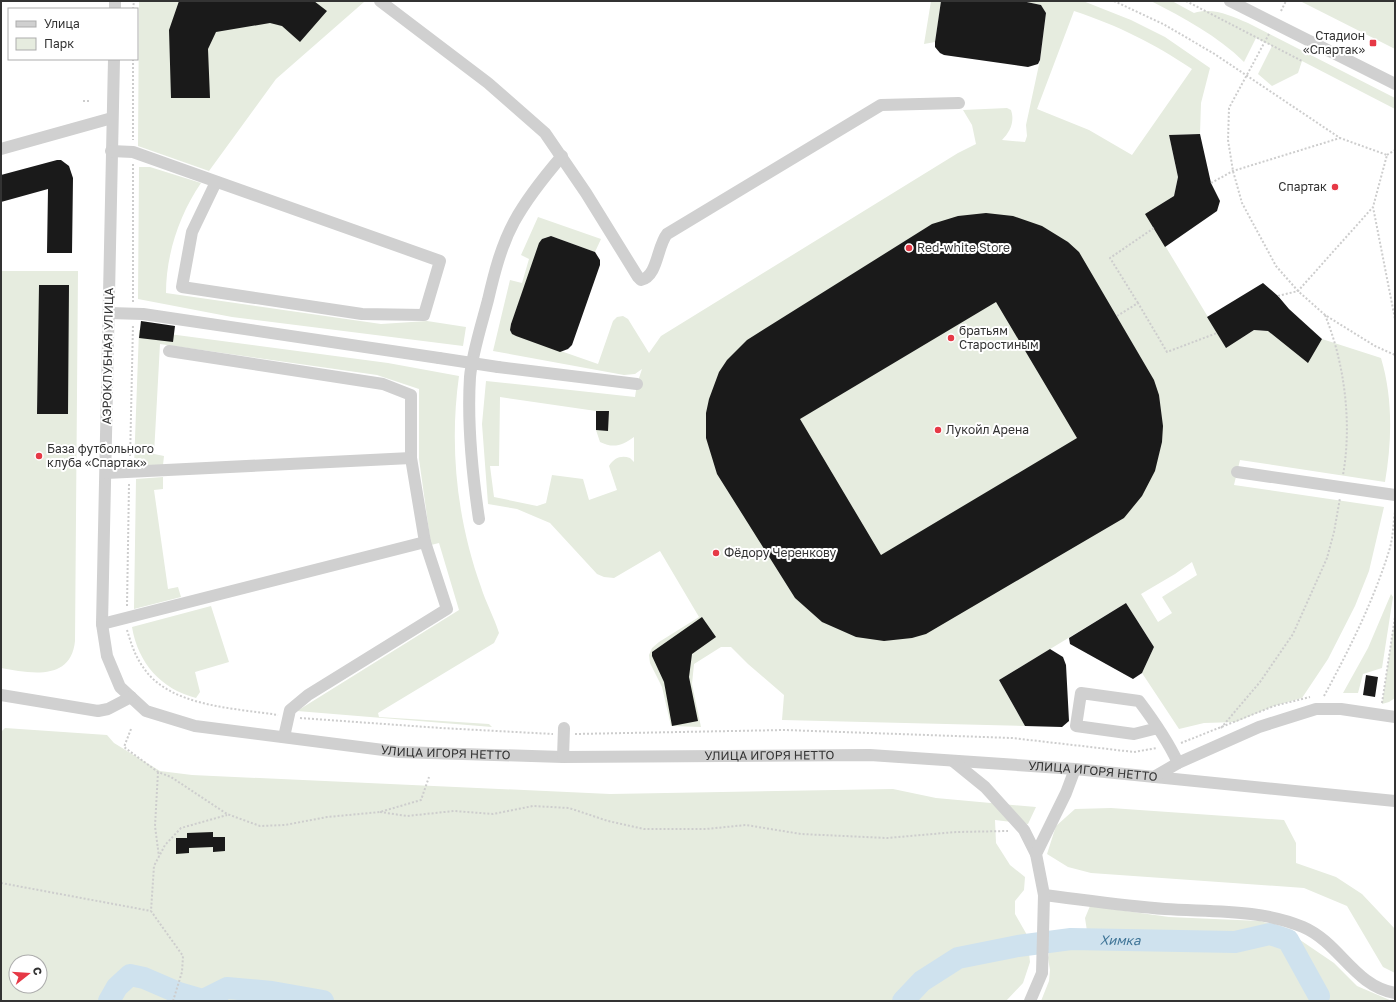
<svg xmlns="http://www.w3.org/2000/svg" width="1396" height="1002" viewBox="0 0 1396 1002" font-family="'Golos Text',sans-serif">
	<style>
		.green { fill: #e6ecdf; fill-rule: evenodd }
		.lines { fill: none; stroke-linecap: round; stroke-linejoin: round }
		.river { stroke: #cfe2ee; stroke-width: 22 }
		.building { fill: #1a1a1a; fill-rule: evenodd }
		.path { stroke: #cdcdcd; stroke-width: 2; stroke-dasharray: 2 2; stroke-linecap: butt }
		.minor { stroke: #d0d0d0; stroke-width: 12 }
		.minor-bridge { stroke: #d0d0d0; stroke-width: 12 }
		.poi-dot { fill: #e63946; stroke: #fff; stroke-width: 1.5 }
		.labels { text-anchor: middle; stroke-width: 4; stroke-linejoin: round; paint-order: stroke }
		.poi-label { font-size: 12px; fill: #333; stroke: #fff; text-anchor: start }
		.street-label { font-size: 12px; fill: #333; stroke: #fff }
		.water-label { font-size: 13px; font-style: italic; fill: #3f7597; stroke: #fff }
	</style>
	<rect width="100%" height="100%" fill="#fff"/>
	<path class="green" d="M139 1H363L364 2 276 79 209 171 138 146Z
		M931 1H941L935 42 924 44Z
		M1022 1H1083L1131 20 1165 37 1210 68 1201 103 1200 134 1169 135 1178 177 1174 196 1146 214 1226 347 1254 330 1269 331 1322 339 1381 358C1393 398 1392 441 1385 482L1240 460 1234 485 1384 507 1369 571 1355 606 1328 659 1302 698 1274 706 1236 722 1204 723 1179 729 1142 673 1154 647 1126 603 999 680 1025 726 782 720 784 695 748 664 731 647H721L694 664 692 684 701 727 671 726 662 687 650 663 649 655 652 648 659 642 699 617 660 551 614 578 604 577 597 574 550 523 517 509 488 504 482 424 486 381 635 397 637 384 642 369 635 374 624 375 493 351 510 280 522 283 529 259 521 255 538 217 601 239 595 252 551 236 542 239 511 324 512 334 598 364 613 321 617 317 623 316 628 319 649 353 661 336 958 153 976 144 972 125 963 110 1007 108 1011 110C1015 122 1010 132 1002 140L1025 142 1027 136 1026 125 1040 60 1046 13 1041 5ZM1074 11C1119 26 1153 43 1192 69L1132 155 1089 130 1037 109ZM500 397 596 411V430L600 442C614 449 623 445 634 437V462L630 458C621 455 614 458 609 466L617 490 589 500 583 479 552 475 546 503 537 506 494 497 490 466H499ZM1192 562 1197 575 1162 597 1172 613 1158 622 1141 594 1175 574Z
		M1151 1H1172L1194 13C1213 7 1231 16 1248 23L1395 98V109L1302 61 1298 73 1272 86 1258 74 1272 46 1256 38 1244 62C1218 36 1184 18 1151 1Z
		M1300 1H1395V49Z
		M139 167H150L201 183C179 215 166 255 166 293L381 324 427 321 466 327 463 346 232 317 138 299Z
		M1 271H78L75 641C71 682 29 673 1 668Z
		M139 330 388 363 459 376C449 447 457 520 481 587 486 603 494 617 499 633L494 643 378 713 379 717 489 724 492 727 297 711 459 610 439 543 431 545 419 459V389L377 375 160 344 154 454 164 456 163 465 134 466Z
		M163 477V489L154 490 168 589 178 587 181 597 134 609 136 479Z
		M1391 594 1393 597 1382 668 1363 674 1358 693H1343L1368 648Z
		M211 606 229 662 195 672 200 692 196 698C161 689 138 663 132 627Z
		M1395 617V698L1389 702 1382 704Z
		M5 728 107 735 114 743 160 771 192 775 610 794 893 789 936 798 1036 807 1028 824 995 820 996 843 1010 865 1025 877 1024 890 1015 901V914L1027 935 1030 962 1023 983 1006 1001H1V732ZM16 962H40V986H16Z
		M1111 808 1284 820 1296 843V863L1336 877 1362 894 1395 929V973L1383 967 1347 906 1304 888 1091 873 1068 867 1047 854 1056 826 1075 809Z
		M1090 906 1169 917 1260 921 1281 927 1334 963 1357 986 1392 1001H1041L1049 981 1050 970 1048 958 1051 945 1059 934 1065 932 1084 936 1087 931 1085 918Z"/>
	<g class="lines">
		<g class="river">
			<path d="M109 1001 117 987 130 975 144 978 179 993 203 1000 227 988 272 992 323 1001"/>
			<path id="s1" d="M903 1001 922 981 958 958 1018 946 1071 939 1235 942 1270 934 1288 940 1319 996"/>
		</g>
	</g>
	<path class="building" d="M179 1H314L327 11 300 42 282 26 270 23 216 32 208 49 210 98H171L169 30Z
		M941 1H1022L1041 5 1046 13 1040 60 1038 64 1028 67 944 55 940 53 935 47V42Z
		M1200 134 1211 183 1220 201 1217 211 1165 247 1145 214 1174 196 1178 177 1169 135Z
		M57 160H61L69 166 73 178 72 253H47L48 189 1 202V175Z
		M986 213 1013 216 1042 226 1068 242 1079 252 1154 380 1159 395 1163 426 1162 442 1155 471 1142 496 1124 518 926 634 912 638 884 641 856 637 822 622 795 598 717 474 706 438V413L709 399 719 372 727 360 747 340 932 224 958 216ZM996 302 1077 438 881 555 800 419Z
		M551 236 595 252 600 260V265L572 345 568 349 560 352 516 336 512 334 510 330 511 324 539 243 542 239Z
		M1263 283 1278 296 1289 309 1322 339 1308 363 1268 331 1254 330 1226 348 1207 317Z
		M39 285H69L68 414H37Z
		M141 321 175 326 173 342 139 338Z
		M596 411H609L608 431 596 430Z
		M1126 603 1154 647 1142 673 1133 679 1070 644 1069 638Z
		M702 617 716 637 692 654 689 677 698 721 672 726 664 682 652 656V652Z
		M1050 649 1063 657 1066 665 1069 721 1062 727 1025 726 999 680Z
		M1366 675 1378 677 1375 697 1363 695Z
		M213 832V837H225V851L213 852V847L189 848V853L176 854V838H187V833Z"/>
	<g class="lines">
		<path class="path" d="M1114 1 1163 24 1213 53 1340 138 1387 155 1373 207 1395 319
			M1186 1 1302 61
			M133 9 134 1
			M1281 11 1286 1
			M1269 34 1229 108 1228 140 1233 171 1242 203 1276 266 1298 291 1325 315 1375 346 1395 355
			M133 59V140
			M83 101H89
			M1387 155 1395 150
			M133 164V302
			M1211 183 1233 171 1340 138
			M1278 296 1298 291 1373 207
			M1138 303 1110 258 1154 228
			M1325 315C1345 364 1352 424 1343 475
			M1117 316 1138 303 1167 352 1217 333
			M130 460 133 324
			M127 606 129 484
			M127 630C131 643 135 656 143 667 169 707 235 708 278 715
			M1324 696C1349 650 1373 602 1389 551 1393 539 1393 525 1395 512
			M1382 703 1395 617
			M300 718 441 728 553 734
			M1221 728 1260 682 1293 634 1327 558 1334 532 1340 498
			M131 729 124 747 158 772 171 777 227 814 260 826 285 825 327 817 380 812 421 800 429 777
			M575 734 785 730 1012 738 1134 752 1157 748
			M1181 743 1274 706 1310 697
			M158 772 155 826 159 857
			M380 812 407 816 454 811 493 814 533 806 569 808 608 821 644 829H706L746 825 801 834 887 838 956 832 1008 831
			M1 883 151 911
			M173 1001 182 972 183 956 151 911 154 866 165 845 181 828 227 815"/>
		<g class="minor">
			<path d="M380 1 488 83 545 133 586 193 638 277 641 280C658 276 657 246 667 234L881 105 959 103"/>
			<path d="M1230 1 1395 84"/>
			<path d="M115 9V1"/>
			<path id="s2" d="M114 59 102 624 107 656 120 687 146 711 195 726 399 752 563 757 870 755 1075 769 1395 801"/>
			<path d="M1 149 112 118"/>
			<path d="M111 151 133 152 440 261 424 315 362 314 182 287 192 232 216 182"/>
			<path d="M109 313 143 314 439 358"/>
			<path d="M169 351 383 384 411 395V458L425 542 447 609 308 695 290 710 284 737"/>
			<path d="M498 367 637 384"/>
			<path d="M1237 472 1395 495"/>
			<path d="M106 473 411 458"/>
			<path d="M479 519C472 472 467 424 470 377 472 354 482 323 488 300 494 274 501 246 514 222 527 198 544 177 562 156"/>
			<path d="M102 624 425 542"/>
			<path d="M1 695 98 711 108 709 131 697"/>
			<path d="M1158 728 1134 734 1076 726 1081 693 1139 701C1154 721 1168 741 1178 763"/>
			<path d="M563 757 564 728"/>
			<path d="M953 761 985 787 1024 830 1036 854"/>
			<path d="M1154 777 1178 763 1259 727 1316 709H1341L1395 717"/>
			<path d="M1044 895C1085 900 1125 906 1165 909 1211 912 1261 909 1303 927 1340 943 1354 986 1395 993"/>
			<path d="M1030 1001 1042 973 1044 895 1036 854 1066 793 1075 769"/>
		</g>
		<path class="minor-bridge" d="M439 358 498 367"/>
	</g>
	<g class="poi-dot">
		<rect x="1369" y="39" width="8" height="8" rx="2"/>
		<circle cx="1335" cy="187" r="4"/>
		<circle cx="909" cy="248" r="4"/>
		<circle cx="951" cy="338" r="4"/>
		<circle cx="938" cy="430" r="4"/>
		<circle cx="39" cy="456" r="4"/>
		<circle cx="716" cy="553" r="4"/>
	</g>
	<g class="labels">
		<g class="poi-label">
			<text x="1365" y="40" text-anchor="end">Стадион<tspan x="1365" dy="14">«Спартак»</tspan></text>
			<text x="1327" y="191" text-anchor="end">Спартак</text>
			<text x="917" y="252">Red-white Store</text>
			<text x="959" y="335">братьям<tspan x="959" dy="14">Старостиным</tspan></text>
			<text x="946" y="434">Лукойл Арена</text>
			<text x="47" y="453">База футбольного<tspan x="47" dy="14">клуба «Спартак»</tspan></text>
			<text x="724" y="557">Фёдору Черенкову</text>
		</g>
		<g class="street-label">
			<text transform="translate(108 356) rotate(-89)" y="4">АЭРОКЛУБНАЯ УЛИЦА</text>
			<text dy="4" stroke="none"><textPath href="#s2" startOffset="970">УЛИЦА ИГОРЯ НЕТТО</textPath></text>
			<text dy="4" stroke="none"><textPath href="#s2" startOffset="1294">УЛИЦА ИГОРЯ НЕТТО</textPath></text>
			<text dy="4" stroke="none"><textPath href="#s2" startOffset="1618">УЛИЦА ИГОРЯ НЕТТО</textPath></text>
		</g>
		<g class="water-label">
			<text dy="5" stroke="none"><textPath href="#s1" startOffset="234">Химка</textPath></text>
		</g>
	</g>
	<rect width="1396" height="1002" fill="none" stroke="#333333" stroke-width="4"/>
	<rect x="8" y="8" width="130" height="52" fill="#ffffff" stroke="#adadad"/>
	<rect x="16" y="21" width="20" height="6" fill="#d0d0d0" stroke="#adadad"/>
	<text x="44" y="28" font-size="12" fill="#333333">Улица</text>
	<rect x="16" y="38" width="20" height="12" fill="#e6ecdf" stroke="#adadad"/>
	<text x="44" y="48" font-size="12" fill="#333333">Парк</text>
	<g transform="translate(28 974) rotate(73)"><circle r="19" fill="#ffffff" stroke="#adadad"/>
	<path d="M0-3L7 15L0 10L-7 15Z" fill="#e63946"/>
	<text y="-6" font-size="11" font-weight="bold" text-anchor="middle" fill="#333333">С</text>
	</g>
</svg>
